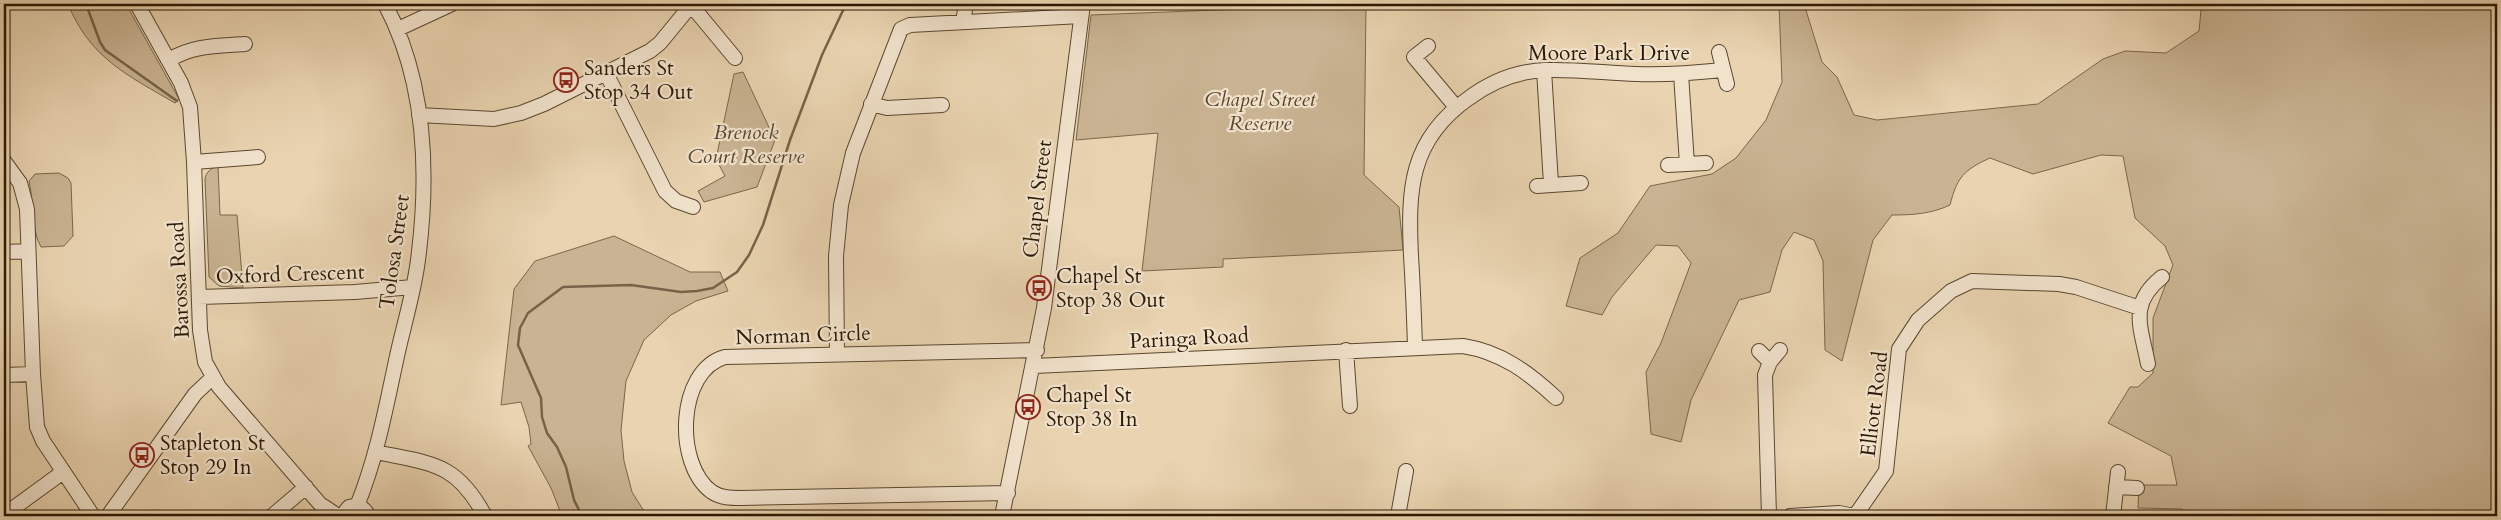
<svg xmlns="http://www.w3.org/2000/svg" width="2501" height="520" viewBox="0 0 2501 520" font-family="Cardo,serif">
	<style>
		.green { fill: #c9b392; stroke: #7a664a }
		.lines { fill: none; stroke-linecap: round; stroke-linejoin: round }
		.stream { stroke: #766347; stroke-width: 2.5 }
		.minor-casing { stroke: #5a482e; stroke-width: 16 }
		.minor { stroke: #f1e2cc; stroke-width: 14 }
		.labels { text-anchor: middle; stroke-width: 4.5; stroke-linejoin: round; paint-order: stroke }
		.street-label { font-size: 21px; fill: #2b1902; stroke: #f1e2cc }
		.poi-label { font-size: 21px; fill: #2b1902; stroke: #f1e2cc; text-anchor: start }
		.park-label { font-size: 21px; font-style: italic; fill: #5a472d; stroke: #f1e2cc }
	</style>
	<rect width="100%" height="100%" fill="#e9d3b0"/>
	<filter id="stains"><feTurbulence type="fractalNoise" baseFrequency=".004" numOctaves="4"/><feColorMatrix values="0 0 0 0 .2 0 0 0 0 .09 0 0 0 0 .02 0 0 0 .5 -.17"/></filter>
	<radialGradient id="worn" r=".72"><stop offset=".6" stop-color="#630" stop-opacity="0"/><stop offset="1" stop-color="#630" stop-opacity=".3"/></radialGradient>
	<path class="green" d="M68 4H126L179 99 175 103C127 75 90 58 68 4Z
		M1366 4 1364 175 1399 207 1403 250 1223 259V267L1142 271 1158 133 1076 140 1091 15Z
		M1779 4H1804L1822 62 1837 77 1854 115 1877 120 2038 104 2103 59 2125 51 2166 53 2199 31 2201 10 2187 4H2334L2357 9 2361 4H2497V516H2184L2182 509 2138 508 2139 485H2177L2171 456 2108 423 2130 387H2138L2153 373V318L2173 265 2165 246 2135 218 2123 156 2101 155 2033 174 1990 158C1964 170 1957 177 1950 205 1931 214 1912 215 1892 215L1873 240 1842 361 1825 350 1823 261 1814 240 1794 232 1782 250 1770 292 1739 300 1691 400 1681 442 1651 434 1646 372 1661 343 1691 263 1678 246 1656 245 1612 297 1602 315 1566 306 1580 258 1618 233 1650 186 1712 174 1736 158 1766 120 1782 82Z
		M743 72 775 140 757 187 704 202 698 191 725 176 716 159 734 74Z
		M218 166 220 215H237L243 288 219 286 209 277 205 179C206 172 211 168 218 166Z
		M59 173 68 178 71 183 73 236 64 246 41 247C31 230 34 202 29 181L35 174Z
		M614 236 690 272H720L728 291 696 301 671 315 644 340 626 381 621 430 624 461 632 492 647 516H562L551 488 528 446 531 444 529 427 521 402 501 405 514 289 535 261Z"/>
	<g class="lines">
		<path class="stream" d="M86 4 100 42 105 50 177 101
			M582 516 574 500 566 467 557 447 547 433 542 417 541 398 518 345 520 328 528 313 563 287 631 285 681 292 697 291 713 288 737 272 749 255 763 225 790 140 822 55 846 4"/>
		<defs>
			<path id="minor" d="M137 4 181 83 190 107 194 162 200 330 205 362 219 387 320 504 338 516
				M691 5 735 58
				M963 22 966 4
				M398 29 452 4
				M1428 46 1414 57 1456 107
				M1719 52 1727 84
				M169 60C193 45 218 46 245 44
				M1544 70 1551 184
				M606 73 665 191 676 201 693 207
				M1681 74 1687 164
				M871 104 887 108 942 105
				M419 115 494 119 521 113 544 104 650 51 660 43 692 4
				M4 161 20 183 27 209 33 374 37 427 43 441 93 516
				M194 162 258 157
				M1668 165 1706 163
				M1537 186 1581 183
				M4 252 28 251
				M199 297 355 292 413 287
				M1415 346C1414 316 1413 286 1411 256 1408 190 1409 140 1469 98 1492 81 1517 71 1546 70 1576 69 1606 73 1636 74 1666 75 1694 73 1723 70
				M1346 350 1350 406
				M1759 351 1770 362
				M837 353 836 256 841 205 853 153 901 29 910 25 1081 16
				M2148 364C2141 327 2128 304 2162 277
				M1034 366 1463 346C1501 352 1528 372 1556 398
				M4 375 33 374
				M376 452C432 464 456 462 485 516
				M2116 487 2137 488
				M1008 493 741 498C731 498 721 498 712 492 674 465 677 370 725 357L1037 350
				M357 506C377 457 386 407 397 356 404 324 414 292 418 260 429 175 426 81 385 4
				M4 515 63 472
				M108 516 195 394 212 378
				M272 516 306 487
				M342 516 349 507C357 505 365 507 368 516
				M1002 516 1044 308 1083 4
				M1398 516 1406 471
				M1769 516 1765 375 1770 362 1780 350
				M1790 516 1839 513 1855 516
				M1855 516 1886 471 1899 349 1918 320 1951 291 1972 281 2059 284 2076 287 2140 308
				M2113 516 2118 472"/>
		</defs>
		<use href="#minor" class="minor-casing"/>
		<use href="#minor" class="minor"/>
	</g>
	<defs>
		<symbol id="bus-ring" viewBox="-11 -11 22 22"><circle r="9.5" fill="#f1e2cc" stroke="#8f2418" stroke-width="1.5"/><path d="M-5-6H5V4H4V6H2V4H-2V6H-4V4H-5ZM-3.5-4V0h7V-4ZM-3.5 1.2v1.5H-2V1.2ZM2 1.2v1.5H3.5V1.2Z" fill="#8f2418"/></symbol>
	</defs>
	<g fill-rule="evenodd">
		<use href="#bus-ring" x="552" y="66" width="28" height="28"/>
		<use href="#bus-ring" x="1025" y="274" width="28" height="28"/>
		<use href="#bus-ring" x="1014" y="393" width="28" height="28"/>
		<use href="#bus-ring" x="128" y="441" width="28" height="28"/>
	</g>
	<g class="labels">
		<g class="street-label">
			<text x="1609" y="60">Moore Park Drive</text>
			<text transform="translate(1037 199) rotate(-83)" y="7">Chapel Street</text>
			<text transform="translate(394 252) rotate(-82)" y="7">Tolosa Street</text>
			<text transform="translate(290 274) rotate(-2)" y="7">Oxford Crescent</text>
			<text transform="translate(179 280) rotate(-93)" y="7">Barossa Road</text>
			<text transform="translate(803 335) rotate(-2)" y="7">Norman Circle</text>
			<text transform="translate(1189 338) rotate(-3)" y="7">Paringa Road</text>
			<text transform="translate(1874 404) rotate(-83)" y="7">Elliott Road</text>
		</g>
		<g class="poi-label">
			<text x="584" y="75">Sanders St<tspan x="584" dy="24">Stop 34 Out</tspan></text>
			<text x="1056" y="283">Chapel St<tspan x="1056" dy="24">Stop 38 Out</tspan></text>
			<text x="1046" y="402">Chapel St<tspan x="1046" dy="24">Stop 38 In</tspan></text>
			<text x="160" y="450">Stapleton St<tspan x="160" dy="24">Stop 29 In</tspan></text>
		</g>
		<g class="park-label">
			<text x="1260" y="106">Chapel Street<tspan x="1260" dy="24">Reserve</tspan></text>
			<text x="746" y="139">Brenock<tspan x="746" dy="24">Court Reserve</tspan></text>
		</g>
	</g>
	<rect width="2501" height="520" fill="none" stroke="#e9d3b0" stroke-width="20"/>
	<rect x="5" y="5" width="2491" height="510" fill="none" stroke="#2b1902" stroke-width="2.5"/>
	<rect x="10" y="10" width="2481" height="500" fill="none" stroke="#2b1902"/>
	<rect width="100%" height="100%" filter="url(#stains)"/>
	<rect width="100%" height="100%" fill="url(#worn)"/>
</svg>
